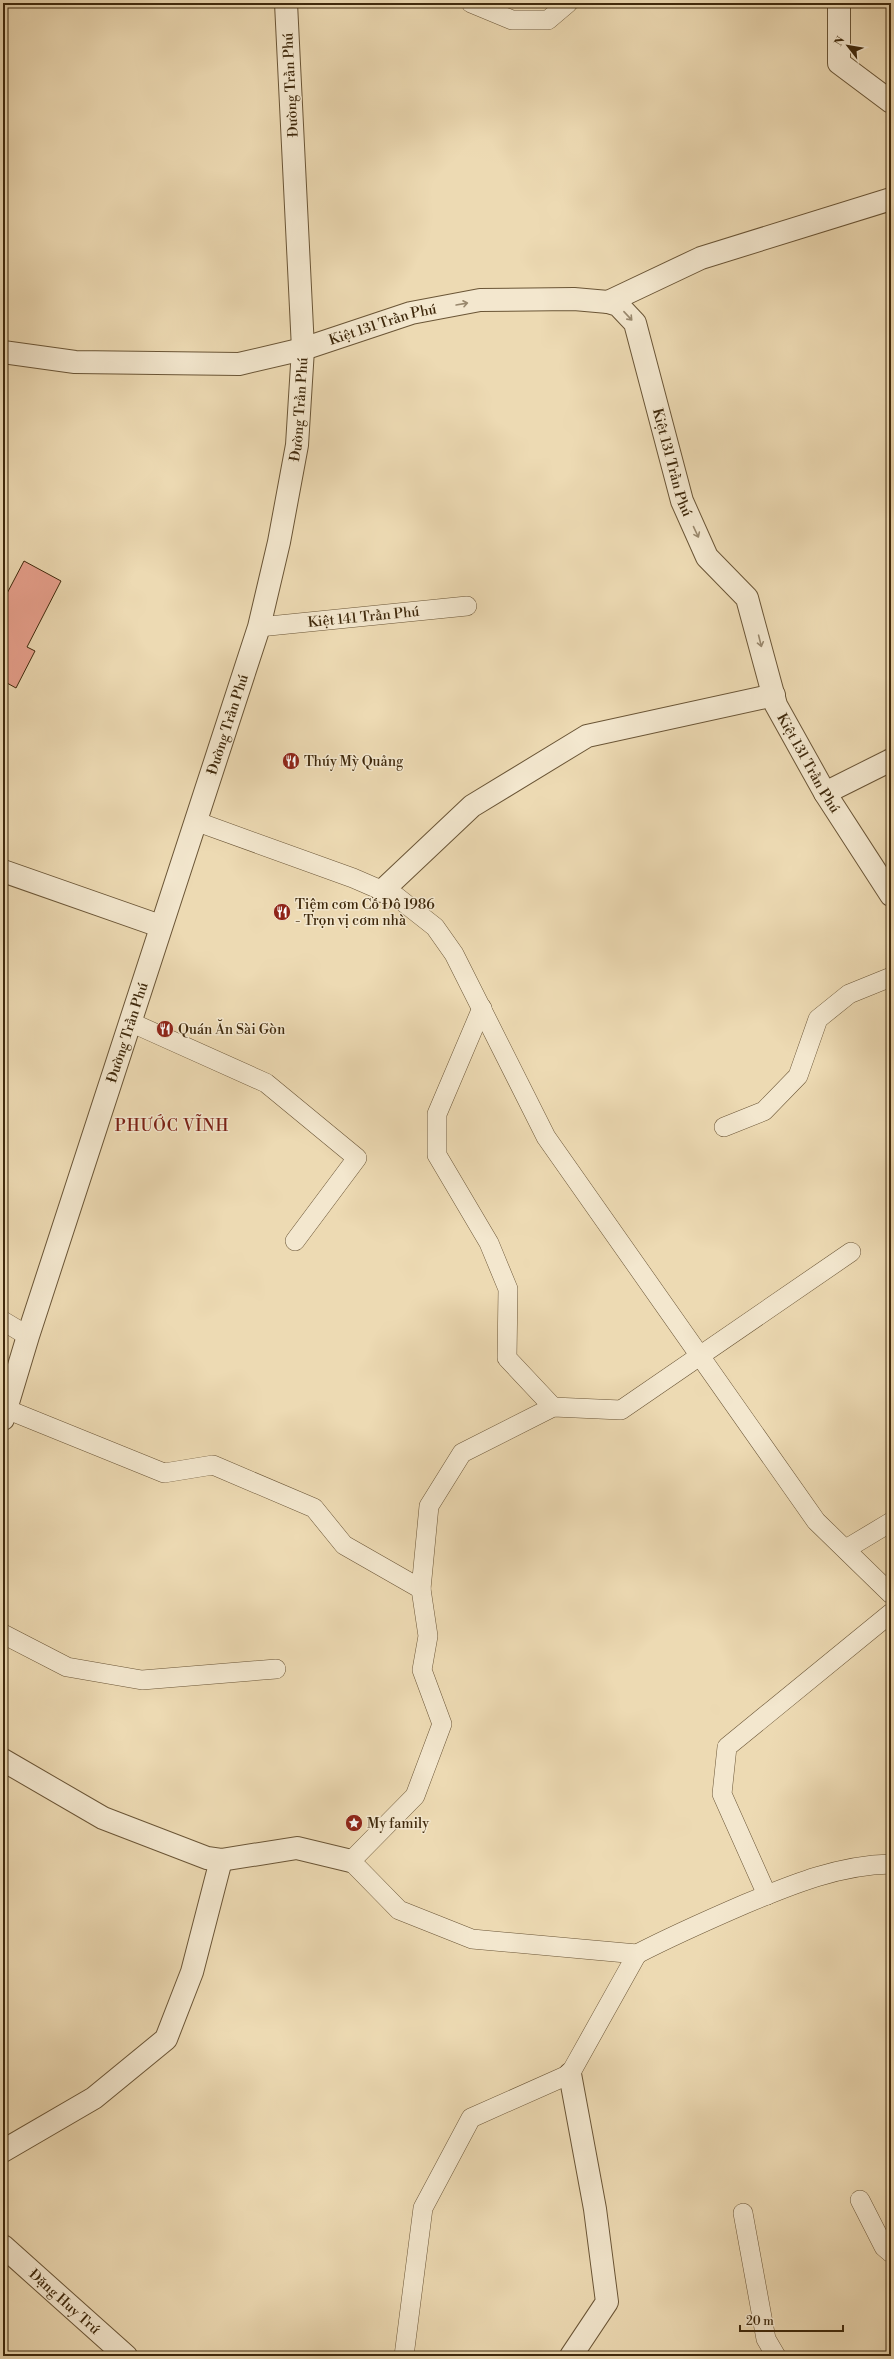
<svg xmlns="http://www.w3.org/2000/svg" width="894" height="2359" viewBox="0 0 894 2359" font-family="'Libre Bodoni',serif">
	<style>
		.building { fill: #e8a18e; stroke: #3f290c }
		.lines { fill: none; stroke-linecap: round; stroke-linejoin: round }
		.service-casing { stroke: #6a5536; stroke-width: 20 }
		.minor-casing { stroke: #6a5536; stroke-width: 24 }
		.tertiary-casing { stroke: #6a5536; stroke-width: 24 }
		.service { stroke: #f3e7ce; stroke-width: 19 }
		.minor { stroke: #f3e7ce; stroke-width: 22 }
		.tertiary { stroke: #f3e7ce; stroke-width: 22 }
		.oneway { stroke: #99886d }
		.labels { text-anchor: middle; stroke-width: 3; stroke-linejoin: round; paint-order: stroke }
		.street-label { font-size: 14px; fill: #3f290c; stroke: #f3e7ce }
		.poi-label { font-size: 14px; fill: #3f290c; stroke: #f3e7ce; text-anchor: start }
		.quarter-label { font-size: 16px; letter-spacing: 1px; fill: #7a1f14; stroke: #f3e7ce }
	</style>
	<rect width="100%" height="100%" fill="#eddab3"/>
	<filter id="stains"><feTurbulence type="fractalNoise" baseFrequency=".005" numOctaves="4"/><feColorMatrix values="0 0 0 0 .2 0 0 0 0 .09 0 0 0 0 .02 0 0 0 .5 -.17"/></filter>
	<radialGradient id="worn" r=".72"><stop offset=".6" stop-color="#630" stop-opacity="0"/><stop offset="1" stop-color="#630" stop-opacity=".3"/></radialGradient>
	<path class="building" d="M24 561 61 581 27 647 35 651 16 688 7 683 3 691V601Z"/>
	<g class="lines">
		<defs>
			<g id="service">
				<path d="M471 3 512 20H548L568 3"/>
				<path id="s1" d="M259 627 467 606"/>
				<path d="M195 821 353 878 397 897 435 927 454 954 546 1137 816 1521 891 1594"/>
				<path d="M482 1008 437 1114V1155L489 1243 508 1289 507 1358 553 1407"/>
				<path d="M130 1022 266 1083 357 1158 295 1241"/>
				<path d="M724 1127 764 1111 798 1076 818 1019 849 994 891 977"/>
				<path d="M3 1321 28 1336"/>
				<path d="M6 1409 164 1473 213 1465 314 1508 344 1545 421 1589 428 1636 422 1670 442 1724 415 1796 351 1861 399 1910 472 1939 637 1954 570 2074 471 2118 423 2208 404 2356"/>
				<path d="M846 1549 891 1522"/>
				<path d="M421 1589 429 1506 462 1453 553 1407 621 1410 851 1252"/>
				<path d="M3 1634 67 1667 142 1680 276 1669"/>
				<path d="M767 1895 722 1794 727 1747 891 1613"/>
				<path d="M637 1954C672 1936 708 1920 745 1904 793 1884 839 1865 891 1864"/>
				<path d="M860 2200 884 2247 891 2253"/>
				<path d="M743 2213 766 2339 776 2356"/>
			</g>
			<g id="minor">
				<path d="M839 3V63L891 102"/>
				<path d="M608 302 701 258 891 199"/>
				<path id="s2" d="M3 352 75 362 239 364 303 349 411 313 480 300 574 299 608 302 618 305 635 323 682 501 707 557 747 598 776 705 825 793 891 895"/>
				<path d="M825 793 891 760"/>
				<path d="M3 871 160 926"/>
				<path d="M382 891 472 806 587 736 774 695"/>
				<path d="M3 1760 103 1818 207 1858 221 1860 297 1848 351 1861"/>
				<path d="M570 2074 595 2209 607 2302 571 2356"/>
				<path d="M3 2151 94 2098 166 2039 192 1972 221 1860"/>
			</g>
			<g id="tertiary">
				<path id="s3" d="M3 1419 28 1336 259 627 279 542 297 445 303 349 286 3"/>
				<path id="s4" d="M3 2246 126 2356"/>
			</g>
		</defs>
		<use href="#service" class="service-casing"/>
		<use href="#minor" class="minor-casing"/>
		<use href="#tertiary" class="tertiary-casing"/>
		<use href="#service" class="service"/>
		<use href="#minor" class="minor"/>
		<use href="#tertiary" class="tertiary"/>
	</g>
	<defs><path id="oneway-shaft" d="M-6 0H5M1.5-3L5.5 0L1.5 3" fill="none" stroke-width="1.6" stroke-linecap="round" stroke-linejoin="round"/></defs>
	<g class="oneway">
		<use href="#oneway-shaft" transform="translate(462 304) rotate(-10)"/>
		<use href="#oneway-shaft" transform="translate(628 316) rotate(47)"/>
		<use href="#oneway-shaft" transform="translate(696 532) rotate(65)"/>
		<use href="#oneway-shaft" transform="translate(760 641) rotate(76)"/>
	</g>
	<defs>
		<symbol id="restaurant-disc" viewBox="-11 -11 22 22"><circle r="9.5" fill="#8f2418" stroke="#f3e7ce"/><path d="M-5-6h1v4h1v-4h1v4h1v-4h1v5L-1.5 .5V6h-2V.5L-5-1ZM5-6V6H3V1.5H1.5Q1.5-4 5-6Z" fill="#fff"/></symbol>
		<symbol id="sight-disc" viewBox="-11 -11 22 22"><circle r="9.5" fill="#8f2418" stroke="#f3e7ce"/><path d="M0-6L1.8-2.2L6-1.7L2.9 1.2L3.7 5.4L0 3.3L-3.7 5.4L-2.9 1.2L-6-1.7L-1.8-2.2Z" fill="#fff"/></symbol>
	</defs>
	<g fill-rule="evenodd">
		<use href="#restaurant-disc" x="281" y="751" width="20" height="20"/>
		<use href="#restaurant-disc" x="272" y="902" width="20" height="20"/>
		<use href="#restaurant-disc" x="155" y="1019" width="20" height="20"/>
		<use href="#sight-disc" x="344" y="1813" width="20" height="20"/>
	</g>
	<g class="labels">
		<g class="street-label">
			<text transform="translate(290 85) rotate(-93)" y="5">Đường Trần Phú</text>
			<text dy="5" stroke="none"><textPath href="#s2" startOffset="386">Kiệt 131 Trần Phú</textPath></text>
			<text dy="5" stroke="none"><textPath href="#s3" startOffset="1054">Đường Trần Phú</textPath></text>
			<text dy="5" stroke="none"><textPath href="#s2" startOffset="794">Kiệt 131 Trần Phú</textPath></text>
			<text dy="5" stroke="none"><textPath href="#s1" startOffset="105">Kiệt 141 Trần Phú</textPath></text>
			<text dy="5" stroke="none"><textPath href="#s3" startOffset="730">Đường Trần Phú</textPath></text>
			<text dy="5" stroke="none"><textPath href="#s2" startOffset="1130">Kiệt 131 Trần Phú</textPath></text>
			<text dy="5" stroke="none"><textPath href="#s3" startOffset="406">Đường Trần Phú</textPath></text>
			<text dy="5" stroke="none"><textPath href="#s4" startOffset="83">Đặng Huy Trứ</textPath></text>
		</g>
		<g class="poi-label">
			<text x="304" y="766">Thúy Mỳ Quảng</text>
			<text x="295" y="909">Tiệm cơm Cố Đô 1986<tspan x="295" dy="16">- Trọn vị cơm nhà</tspan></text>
			<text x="178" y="1034">Quán Ăn Sài Gòn</text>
			<text x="367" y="1828">My family</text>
		</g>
		<g class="quarter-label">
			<text x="172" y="1131">PHƯỚC VĨNH</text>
		</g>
	</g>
	<rect width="894" height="2359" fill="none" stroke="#eddab3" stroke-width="16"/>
	<rect x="4" y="4" width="886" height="2351" fill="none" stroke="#3f290c" stroke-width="2"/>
	<rect x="8" y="8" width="878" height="2343" fill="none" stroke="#3f290c"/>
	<g transform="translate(848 46) rotate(301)" stroke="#f3e7ce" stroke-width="3" paint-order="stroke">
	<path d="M0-3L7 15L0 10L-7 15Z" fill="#3f290c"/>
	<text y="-6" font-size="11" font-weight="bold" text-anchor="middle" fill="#3f290c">N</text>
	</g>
	<path d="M740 2325v6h103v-6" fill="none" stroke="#3f290c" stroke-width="2"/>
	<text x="746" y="2325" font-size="12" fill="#3f290c" stroke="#f3e7ce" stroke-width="3" paint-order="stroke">20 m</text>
	<rect width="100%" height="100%" filter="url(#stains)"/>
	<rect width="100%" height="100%" fill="url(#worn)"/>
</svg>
